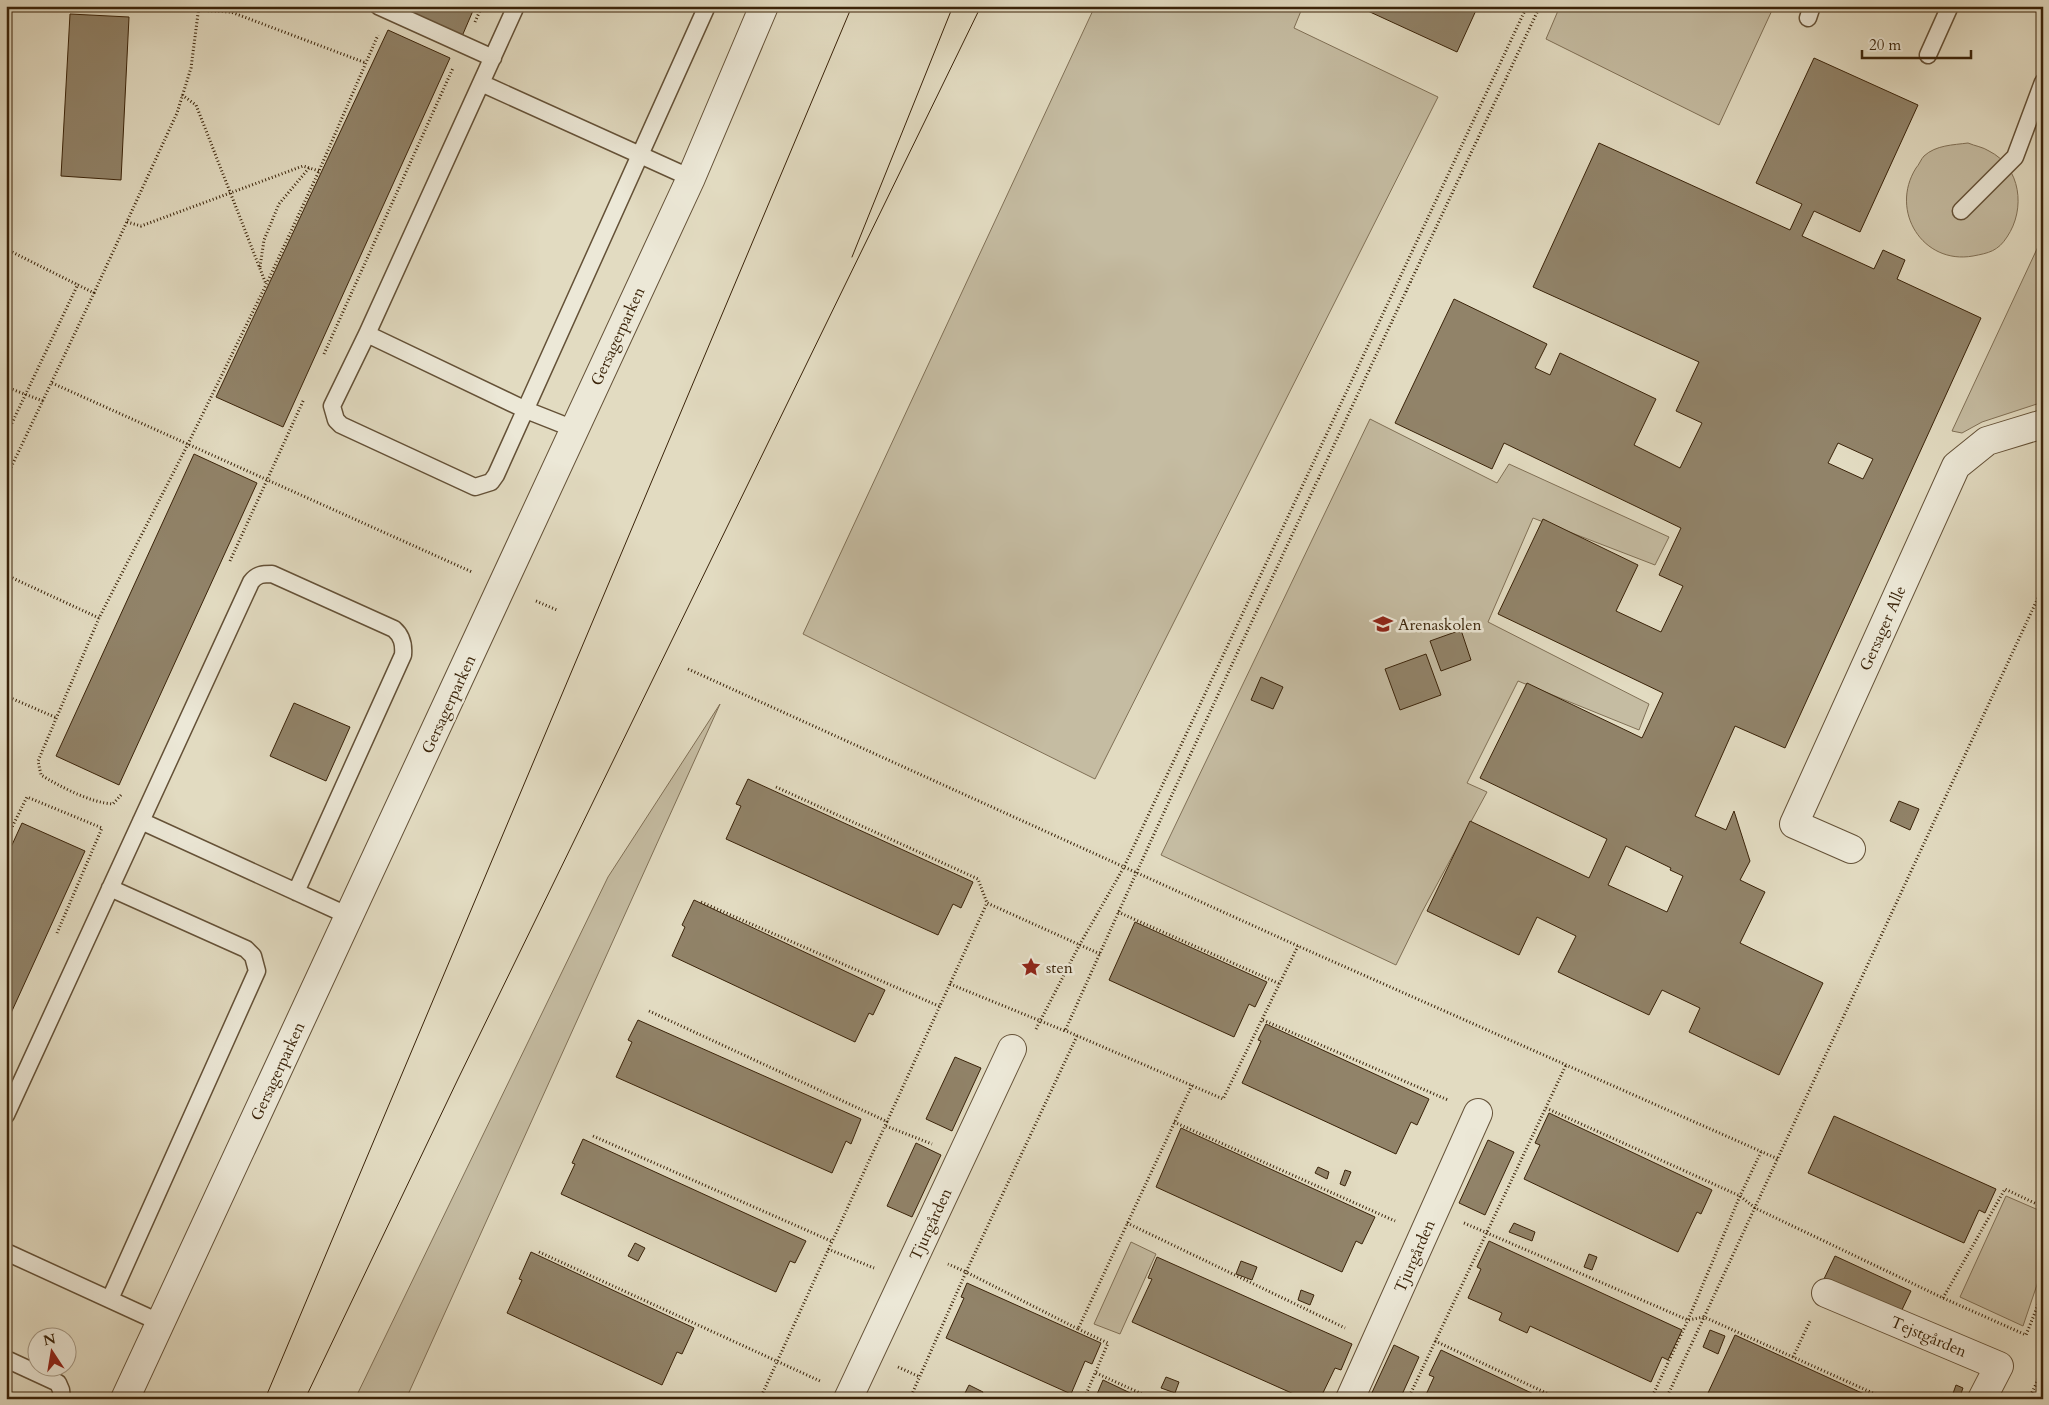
<svg xmlns="http://www.w3.org/2000/svg" width="2049" height="1405" viewBox="0 0 2049 1405" font-family="Cardo,serif">
	<style>
		.green { fill: #c5bca2; stroke: #807056 }
		.building { fill: #918369; stroke: #3a2309; fill-rule: evenodd }
		.lines { fill: none; stroke-linecap: round; stroke-linejoin: round }
		.lane-casing { stroke: #645137; stroke-width: 19 }
		.street-casing { stroke: #645137; stroke-width: 30 }
		.path { stroke: #3a2309; stroke-width: 3; stroke-dasharray: 1 2.5; stroke-linecap: butt }
		.lane { stroke: #ece8d7; stroke-width: 16 }
		.street { stroke: #ece8d7; stroke-width: 28 }
		.tram { stroke: #3a2309; stroke-width: 1 }
		.labels { text-anchor: middle; stroke-width: 5; stroke-linejoin: round; paint-order: stroke }
		.street-label { font-size: 16px; fill: #3a2309; stroke: #ece8d7 }
		.poi-label { font-size: 16px; fill: #3a2309; stroke: #ece8d7; text-anchor: start }
	</style>
	<rect width="100%" height="100%" fill="#e2dbc1"/>
	<filter id="stains"><feTurbulence type="fractalNoise" baseFrequency=".004" numOctaves="4"/><feColorMatrix values="0 0 0 0 .2 0 0 0 0 .09 0 0 0 0 .02 0 0 0 .5 -.17"/></filter>
	<radialGradient id="worn" r=".72"><stop offset=".6" stop-color="#630" stop-opacity="0"/><stop offset="1" stop-color="#630" stop-opacity=".3"/></radialGradient>
	<path class="green" d="M1095 6H1303L1294 28 1438 97 1095 779 803 634Z
		M1560 6H1774L1719 125 1546 39Z
		M1968 143C1975 146 1983 147 1989 151 2021 167 2026 209 2007 237 1998 251 1989 253 1973 256 1923 265 1889 211 1916 168 1919 165 1921 159 1924 156 1936 145 1953 145 1968 143Z
		M2043 236V402L1982 422 1962 433 1952 431Z
		M1370 419 1497 483 1509 464 1669 537 1655 565 1533 518 1488 622 1649 704 1639 730 1518 681 1467 783 1487 792 1422 912 1396 965 1161 855Z
		M720 704 406 1399H355L608 877Z
		M2006 1196 2043 1212V1267L2023 1326 1960 1297Z
		M1131 1242 1156 1254 1120 1334 1094 1324Z"/>
	<path class="building" d="M396 6H475L460 41Z
		M1357 6H1478L1457 52Z
		M70 14 129 17 121 180 61 176Z
		M388 30 450 58 283 427 216 397Z
		M1814 58 1918 105 1860 232 1814 211 1802 236 1874 269 1883 250 1905 260 1897 279 1981 318 1785 748 1735 726 1695 816 1726 830 1734 811 1750 861 1740 880 1765 892 1740 943 1823 983 1779 1075 1689 1032 1700 1008 1662 990 1649 1015 1558 972 1576 936 1537 917 1519 955 1427 911 1470 821 1589 878 1607 839 1480 778 1527 683 1642 738 1663 693 1498 614 1543 519 1638 565 1616 611 1661 632 1683 586 1659 575 1681 528 1504 443 1492 469 1395 423 1454 299 1547 344 1535 368 1550 375 1560 353 1656 399 1634 445 1680 468 1702 423 1676 411 1699 362 1533 287 1599 143 1790 230 1802 204 1756 183ZM1838 443 1873 459 1863 479 1828 463ZM1626 846 1671 868 1670 870 1683 876 1667 912 1608 885Z
		M194 454 257 483 119 785 56 756Z
		M1461 630 1471 660 1441 671 1430 641Z
		M1426 654 1441 695 1400 710 1385 669Z
		M1261 677 1283 687 1273 709 1251 700Z
		M294 703 350 727 326 781 270 756Z
		M748 779 973 882 961 908 953 904 938 935 726 839 741 806 736 804Z
		M1899 801 1919 809 1910 830 1890 821Z
		M22 823 85 851 6 1024V858Z
		M694 900 885 990 873 1015 869 1013 855 1042 672 956 685 927 682 925Z
		M1135 922 1267 982 1255 1007 1249 1004 1234 1037 1109 980Z
		M638 1020 861 1119 851 1144 846 1141 832 1173 616 1077 632 1042 628 1040Z
		M1266 1024 1429 1099 1417 1125 1411 1122 1396 1154 1242 1083 1261 1041 1258 1040Z
		M955 1057 981 1068 952 1131 926 1119Z
		M1549 1113 1712 1190 1701 1214 1697 1212 1678 1252 1524 1179 1540 1145 1535 1143Z
		M1834 1116 1996 1189 1985 1213 1979 1210 1964 1243 1808 1173Z
		M1181 1128 1375 1217 1362 1244 1356 1241 1342 1272 1156 1187Z
		M583 1139 806 1241 795 1263 790 1261 776 1292 561 1194 575 1164 572 1163Z
		M1488 1140 1514 1152 1485 1215 1459 1203Z
		M916 1143 941 1155 912 1217 887 1206Z
		M1318 1167 1329 1172 1327 1179 1315 1173Z
		M1345 1170 1351 1172 1345 1186 1340 1184Z
		M1514 1223 1535 1232 1532 1241 1509 1232Z
		M1489 1241 1682 1330 1668 1360 1662 1357 1651 1382 1530 1326 1527 1333 1499 1320 1502 1313 1468 1298 1481 1269 1477 1267Z
		M635 1243 645 1248 638 1261 628 1256Z
		M531 1252 694 1328 682 1354 677 1352 662 1385 507 1313 522 1280 519 1279Z
		M1589 1254 1597 1257 1592 1270 1584 1267Z
		M1835 1256 1911 1291 1899 1316 1823 1281Z
		M1157 1257 1352 1344 1341 1370 1335 1368 1320 1399H1305L1132 1322 1152 1279 1148 1278Z
		M1241 1261 1257 1267 1252 1280 1236 1274Z
		M967 1283 1101 1343 1092 1364 1085 1361 1071 1394 946 1338 964 1298 961 1297Z
		M1301 1290 1314 1295 1310 1305 1298 1300Z
		M1710 1330 1725 1336 1718 1354 1703 1347Z
		M1735 1335 1875 1399H1711L1713 1395 1708 1393Z
		M1394 1345 1419 1357 1400 1399H1369Z
		M1441 1350 1544 1399H1424L1434 1377 1429 1375Z
		M1166 1377 1179 1382 1175 1393 1161 1388Z
		M1103 1380 1143 1399H1095Z
		M969 1385 983 1392 980 1399H962Z
		M1956 1385 1963 1388 1959 1399H1951Z"/>
	<g class="lines">
		<defs>
			<path id="lane" d="M378 6 493 58
				M516 6 367 334 332 406 336 420 341 425 475 487 491 482 496 475 707 6
				M1808 18 1812 6
				M1928 55 1950 6
				M481 83 691 178
				M1961 211 2015 157 2043 82
				M367 334 526 410 574 429
				M141 821 349 916
				M6 1115 251 582C257 574 263 574 272 574L394 629C402 636 404 644 403 655L296 892
				M6 1252 161 1323
				M110 1299 257 971 253 956 246 949 110 888
				M6 1359 58 1383 61 1390 62 1399"/>
			<path id="street" d="M1851 849 1794 824 1956 466 1987 441 2043 424
				M1826 1293 1999 1366 1982 1399
				M125 1399 691 178 764 6
				M848 1399 1012 1049
				M1350 1399 1478 1113"/>
		</defs>
		<use href="#lane" class="lane-casing"/>
		<use href="#street" class="street-casing"/>
		<path class="path" d="M124 6 231 12 366 63
			M475 22 482 6
			M182 95 196 105 266 284
			M127 222 141 226 303 166 319 171
			M6 249 94 293 6 478
			M260 267 264 240 279 204 309 168
			M94 293 177 113 191 68 199 6
			M324 354 453 68
			M52 383 472 572
			M6 387 43 401
			M6 427 11 425 78 284
			M230 561 304 399
			M6 575 99 618
			M536 601 557 610
			M688 669 1298 946 1778 1159
			M6 696 57 718
			M776 787 978 879 987 903
			M121 795 113 804C91 803 59 786 41 775L38 761 99 618 188 444 266 285 319 171 378 35
			M6 839 27 797 102 828 57 933
			M701 902 941 1007
			M1118 912 1280 984
			M950 984 1065 1031C1219 687 1380 347 1540 6
			M649 1011 888 1122
			M1263 1020 1448 1100
			M1036 1029 1080 944 1124 867 1527 6
			M1064 1030 1223 1099 1298 946
			M1077 1036 966 1272 1078 1329 1192 1085
			M1546 1108 1740 1196 1755 1208 1943 1298 2026 1335 2040 1300 2043 1301
			M1174 1122 1395 1221
			M886 1126 932 1144
			M593 1136 831 1241
			M2039 1205 2043 1197
			M1127 1223 1345 1328
			M1464 1223 1688 1320 1704 1317 1886 1399
			M828 1249 874 1268
			M539 1252 820 1381
			M1943 1298 2005 1189 2043 1207
			M2040 1300 2043 1293
			M1078 1329 1108 1343 1084 1399
			M1435 1341 1559 1399
			M1793 1357 1810 1321
			M898 1367 920 1377
			M1096 1373 1153 1399
			M760 1399 987 903 1100 954
			M923 1399 912 1394 966 1272 948 1264
			M1408 1399 1566 1065
			M1651 1399 1688 1320 1740 1196 1761 1152
			M1666 1399 2043 587
			M2029 1399 2043 1369"/>
		<use href="#lane" class="lane"/>
		<use href="#street" class="street"/>
		<path class="tram" d="M852 257 953 6
			M265 1399 852 6
			M305 1399 458 1079 981 6"/>
	</g>
	<defs>
		<symbol id="school-bare" viewBox="-9 -9 18 18"><path d="M0-5L7-2L0 1L-7-2ZM-4 1L0 2.5L4 1V4Q0 6-4 4Z" fill="#8f2418" stroke="#ece8d7" stroke-width="2.5" paint-order="stroke"/></symbol>
		<symbol id="sight-bare" viewBox="-9 -9 18 18"><path d="M0-6L1.8-2.2L6-1.7L2.9 1.2L3.7 5.4L0 3.3L-3.7 5.4L-2.9 1.2L-6-1.7L-1.8-2.2Z" fill="#8f2418" stroke="#ece8d7" stroke-width="2.5" paint-order="stroke"/></symbol>
	</defs>
	<g fill-rule="evenodd">
		<use href="#school-bare" x="1369" y="610" width="28" height="28"/>
		<use href="#sight-bare" x="1017" y="953" width="28" height="28"/>
	</g>
	<g class="labels">
		<g class="street-label">
			<text transform="translate(617 336) rotate(-65)" y="6">Gersagerparken</text>
			<text transform="translate(1882 628) rotate(-66)" y="6">Gersager Alle</text>
			<text transform="translate(448 704) rotate(-65)" y="6">Gersagerparken</text>
			<text transform="translate(277 1071) rotate(-65)" y="6">Gersagerparken</text>
			<text transform="translate(930 1224) rotate(-65)" y="6">Tjurgården</text>
			<text transform="translate(1414 1256) rotate(-66)" y="6">Tjurgården</text>
			<text transform="translate(1929 1336) rotate(23)" y="6">Tejstgården</text>
		</g>
		<g class="poi-label">
			<text x="1398" y="630">Arenaskolen</text>
			<text x="1046" y="973">sten</text>
		</g>
	</g>
	<rect width="2049" height="1405" fill="none" stroke="#e2dbc1" stroke-width="25"/>
	<rect x="8" y="8" width="2034" height="1390" fill="none" stroke="#3a2309" stroke-width="2.5"/>
	<rect x="12" y="12" width="2024" height="1380" fill="none" stroke="#3a2309"/>
	<g transform="translate(52 1352) rotate(348)"><circle r="24" fill="#ece8d7" stroke="#a59985"/>
	<path d="M0-4L9 19L0 12L-9 19Z" fill="#8f2418"/>
	<text y="-8" font-size="14" font-weight="bold" text-anchor="middle" fill="#3a2309">N</text>
	</g>
	<path d="M1862 50v8h109v-8" fill="none" stroke="#3a2309" stroke-width="2.5"/>
	<text x="1869" y="50" font-size="15" fill="#3a2309" stroke="#ece8d7" stroke-width="4" paint-order="stroke">20 m</text>
	<rect width="100%" height="100%" filter="url(#stains)"/>
	<rect width="100%" height="100%" fill="url(#worn)"/>
</svg>
